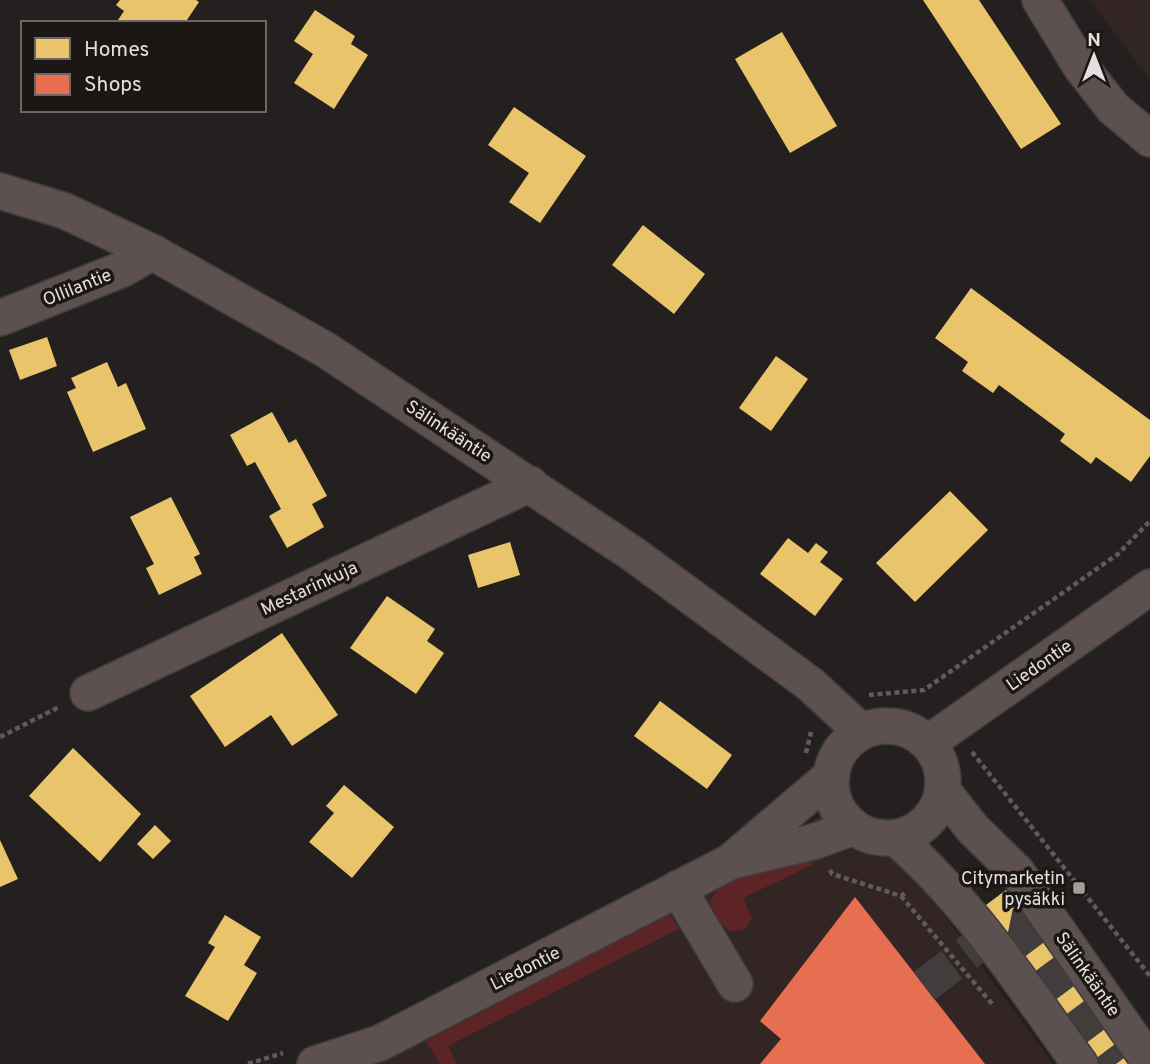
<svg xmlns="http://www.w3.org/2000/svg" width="1150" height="1064" viewBox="0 0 1150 1064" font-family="Overpass,sans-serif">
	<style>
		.built { fill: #322524 }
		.green { fill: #5c2425 }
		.homes { fill: #e9c46a }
		.shops { fill: #e76f51 }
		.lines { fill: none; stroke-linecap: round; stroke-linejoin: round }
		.minor-tunnel { stroke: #423d3d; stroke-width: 35; stroke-dasharray: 35 18; stroke-linecap: butt }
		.minor-casing { stroke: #3f3c3c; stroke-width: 38 }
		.path { stroke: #625a5a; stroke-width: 4.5; stroke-dasharray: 5 3.5; stroke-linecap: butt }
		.minor { stroke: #5c5050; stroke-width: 35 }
		.poi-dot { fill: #a29d9d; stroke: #1c1615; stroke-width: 2.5 }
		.labels { text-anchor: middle; stroke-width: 7; stroke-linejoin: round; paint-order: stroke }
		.street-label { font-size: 18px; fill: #e5e0e0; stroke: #1c1615 }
		.poi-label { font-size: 18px; fill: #e5e0e0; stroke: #1c1615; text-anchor: end }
	</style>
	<rect width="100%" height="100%" fill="#252020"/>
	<path class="built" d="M1090 0H1150V80Z
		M826 813 862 842 895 848 1053 1064H297L725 870Z"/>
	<path class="green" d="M807 853 814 864 743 898 752 918 745 929 730 932 718 920 710 902C723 870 777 863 807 853Z
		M670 914 679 929 448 1046 457 1064H440L426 1041Z"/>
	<path class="homes" d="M120 0H196L199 2 185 23H116L124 11 116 5Z
		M923 0H979L1061 124 1021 149Z
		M315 10 355 36 351 44 368 55 334 109 294 83 313 54 294 41Z
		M782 32 837 126 790 153 735 59Z
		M514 107 586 156 540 223 509 202 529 173 488 145Z
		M643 225 705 274 674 314 612 265Z
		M971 288 1150 420V456L1131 482 1096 457 1091 464 1060 441 1065 434 999 385 993 393 962 371 968 362 935 338Z
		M47 337 57 366 20 380 9 350Z
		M776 356 808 379 771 431 739 408Z
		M107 362 118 387 126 383 146 429 93 452 67 392 76 388 71 378Z
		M272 412 289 443 296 439 327 496 312 504 324 527 287 548 269 516 281 509 255 462 247 466 230 435Z
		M950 491 988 530 915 602 876 563Z
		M171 497 200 554 194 557 202 574 159 595 146 568 154 564 130 517Z
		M788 538 808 553 816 543 828 552 820 562 843 579 815 616 760 574Z
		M510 542 520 575 478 588 468 555Z
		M387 596 435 629 427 641 444 653 416 694 350 648Z
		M282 633 338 715 292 746 271 715 225 747 190 696Z
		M660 701 732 755 707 789 634 736Z
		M73 748 141 814 100 862 29 796Z
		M344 785 394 827 352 878 309 842 334 813 326 806Z
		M155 825 171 841 153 859 137 844Z
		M0 840 18 879 0 887Z
		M1006 890 1137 1064H1098L982 908Z
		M225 915 261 937 244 965 257 973 228 1021 185 996 215 947 208 943Z"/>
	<path class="shops" d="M855 897 880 929 985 1064H760L781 1039 760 1021Z"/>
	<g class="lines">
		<path class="minor-tunnel" d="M924 986 1004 925 1014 927 1116 1064"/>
		<defs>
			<path id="minor" d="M1040 0 1081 67 1113 108 1150 139
				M0 191 65 211 152 252 326 350 633 554 810 684 862 732
				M0 318 123 269 152 252
				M88 693 530 484
				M831 782a56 56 0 1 1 112 0a56 56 0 1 1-112 0Z
				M928 743 1150 587
				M943 791 973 829 1017 872 1150 1063
				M896 838C970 903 1022 984 1080 1064
				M737 860 813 842 854 827
				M678 888 735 984
				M315 1064 380 1043 730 862 832 775"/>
		</defs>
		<use href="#minor" class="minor-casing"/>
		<path class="path" d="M869 695 924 690 1118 554 1150 521
			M0 737 59 707
			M972 752 1150 976
			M806 753 811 732
			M830 870 832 874 901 896 905 893
			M901 896 993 1005
			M248 1064 283 1053"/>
		<use href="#minor" class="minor"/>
	</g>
	<rect class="poi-dot" x="1072" y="881" width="14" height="14" rx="3.5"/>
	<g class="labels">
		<g class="street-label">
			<text transform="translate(77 287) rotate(-22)" y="6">Ollilantie</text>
			<text transform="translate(449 431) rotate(33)" y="6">Sälinkääntie</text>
			<text transform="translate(309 588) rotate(-25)" y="6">Mestarinkuja</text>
			<text transform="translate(1039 665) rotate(-35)" y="6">Liedontie</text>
			<text transform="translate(525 968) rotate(-27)" y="6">Liedontie</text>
			<text transform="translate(1088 974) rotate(55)" y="6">Sälinkääntie</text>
		</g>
		<g class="poi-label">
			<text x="1065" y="884">Citymarketin<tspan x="1065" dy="21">pysäkki</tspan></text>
		</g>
	</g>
	<rect x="21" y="21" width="245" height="91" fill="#1c1615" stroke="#6c6766" stroke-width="2"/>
	<rect x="35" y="38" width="35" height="21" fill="#e9c46a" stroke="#6c6766" stroke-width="2"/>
	<text x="84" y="56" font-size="21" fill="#e5e0e0">Homes</text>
	<rect x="35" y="74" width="35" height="21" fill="#e76f51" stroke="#6c6766" stroke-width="2"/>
	<text x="84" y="91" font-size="21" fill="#e5e0e0">Shops</text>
	<g transform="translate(1094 56)" stroke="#1c1615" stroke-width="5" paint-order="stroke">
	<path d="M0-5L12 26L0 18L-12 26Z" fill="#e5e0e0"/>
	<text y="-10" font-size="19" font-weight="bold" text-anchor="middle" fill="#e5e0e0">N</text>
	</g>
</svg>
